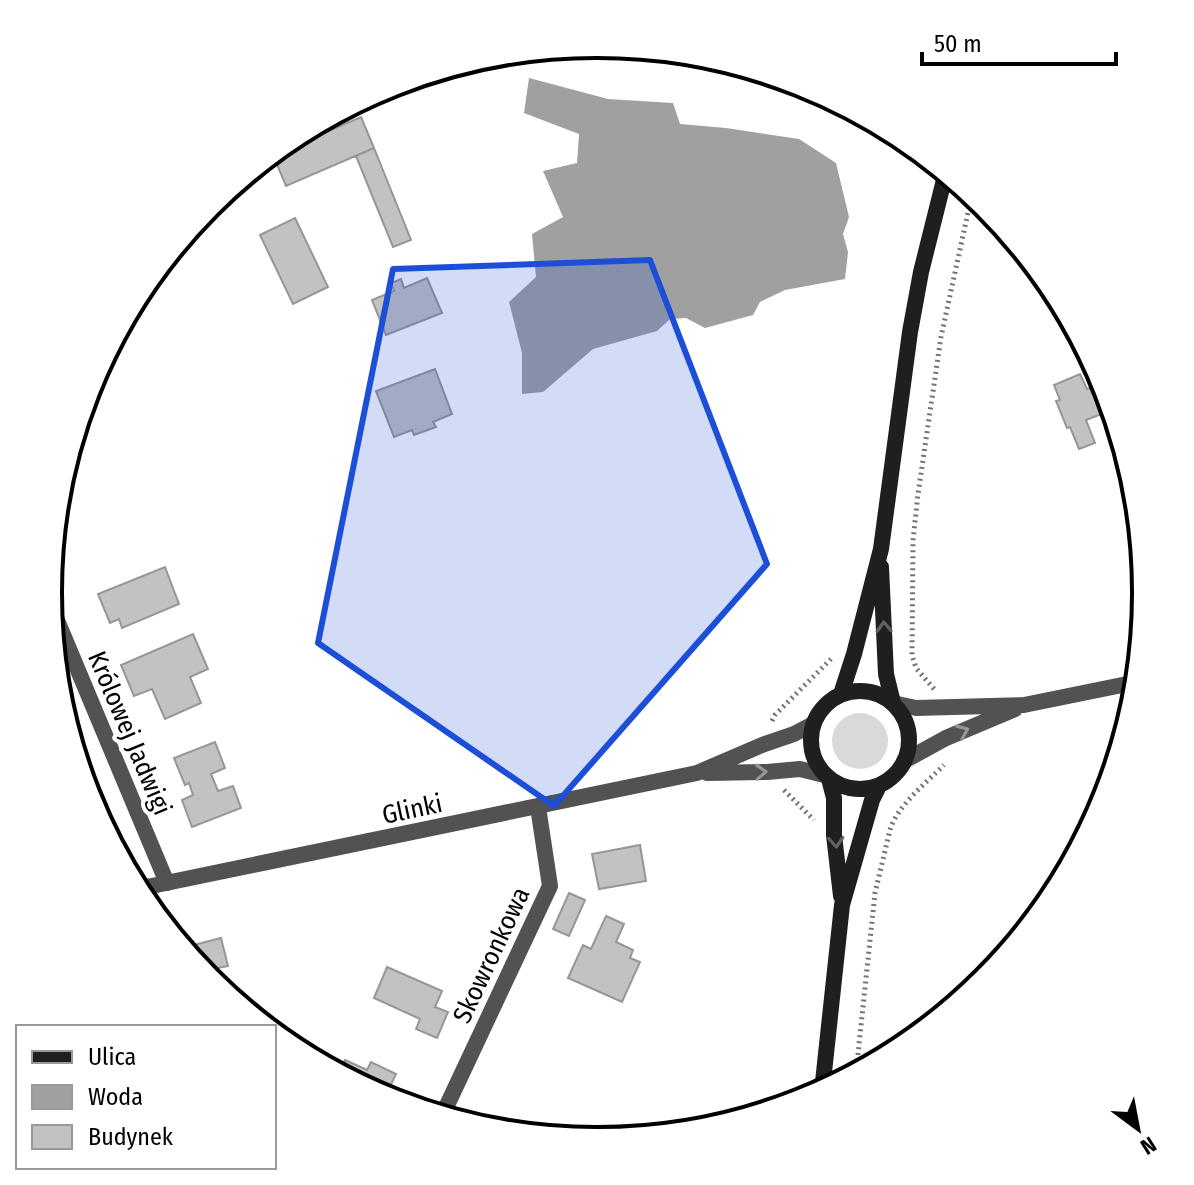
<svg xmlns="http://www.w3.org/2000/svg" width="1194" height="1185" viewBox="0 0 1194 1185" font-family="'Fira Sans Condensed',sans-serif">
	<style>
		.green { fill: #d9d9d9 }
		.water { fill: #a0a0a0 }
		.building { fill: #c2c2c2; stroke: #969696; stroke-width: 2 }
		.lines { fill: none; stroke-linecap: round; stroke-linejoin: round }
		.path { stroke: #747474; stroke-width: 5; stroke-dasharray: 2 4; stroke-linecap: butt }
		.street { stroke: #525252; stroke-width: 16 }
		.secondary { stroke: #1f1f1f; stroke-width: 16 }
		.oneway { stroke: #626262 }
		.oneway2 { stroke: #979797 }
		.marked { fill: #1d4ed8; fill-opacity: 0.2; stroke: #1d4ed8; stroke-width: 6; stroke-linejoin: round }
		.labels { text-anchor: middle; stroke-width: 8; stroke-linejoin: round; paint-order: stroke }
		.street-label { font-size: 26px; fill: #000; stroke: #fff }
		.rim { fill: none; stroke: #000; stroke-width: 4 }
	</style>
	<rect width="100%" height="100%" fill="#fff"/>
	<path class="green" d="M832 741a28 28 0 1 1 56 0a28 28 0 1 1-56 0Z"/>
	<path class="water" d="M529 78 608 99 673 103 680 124 726 128 799 139 836 163 849 217 843 234 848 252 845 279 785 290 760 302 753 315 705 328 686 318 670 319 657 331 593 349 543 392 522 394V353L509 302 536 277 532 234 563 217 543 171 577 163 579 134 524 113Z"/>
	<path class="building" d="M361 117 374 148 286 186 273 155Z
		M374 148 411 240 393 247 356 156Z
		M295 218 328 287 293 304 260 235Z
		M427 278 442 313 386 335 372 300 394 291 391 283 401 279 404 288Z
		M435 369 452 414 433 422 436 427 414 435 412 430 394 437 376 391Z
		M1080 374 1087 389 1104 383 1112 410 1086 420 1095 443 1079 449 1070 427 1067 428 1056 401 1060 400 1054 385Z
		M1134 481 1137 507 1132 509 1123 485Z
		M165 567 179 604 122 628 119 619 110 623 98 594Z
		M193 634 208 669 190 677 201 703 165 719 152 689 134 696 121 665Z
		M215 742 225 768 211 774 218 791 233 786 241 808 192 827 182 800 193 795 189 783 185 785 174 758Z
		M640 845 646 881 599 889 592 854Z
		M569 893 585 900 569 936 553 929Z
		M606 916 624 924 616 942 633 950 630 958 640 962 622 1002 568 978 583 945 591 949Z
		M221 938 228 966 218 968 222 979 211 982 182 948Z
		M387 967 442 991 435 1007 448 1012 437 1038 416 1029 420 1019 374 998Z
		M345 1060 367 1070 371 1062 396 1074 387 1093 384 1092 382 1097 339 1073Z"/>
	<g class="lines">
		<path class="path" d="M934 689 916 668 912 655 913 541 918 494 941 337 972 194
			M772 721 775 715 831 659
			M784 790 814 820
			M856 1073 875 893 890 830C897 806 926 783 944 765"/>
		<path class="street" d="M49 601 167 883
			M893 703 916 708 1024 705 1137 682
			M904 761 946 738 1015 709
			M707 773 767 772 800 769 824 775
			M137 889 697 773 762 745 794 734 813 724
			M442 1116 550 886 538 807"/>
		<path class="secondary" d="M881 567 886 674 893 703
			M811 740a49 49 0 1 1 98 0a49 49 0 1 1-98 0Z
			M841 694 854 654 881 549 910 332 921 272 946 172
			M829 779 834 798V835L841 896
			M822 1091 842 905 872 800 879 786"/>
	</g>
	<defs><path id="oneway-chevron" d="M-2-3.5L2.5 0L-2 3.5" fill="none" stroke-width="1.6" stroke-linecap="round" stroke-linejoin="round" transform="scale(2)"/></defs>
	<g class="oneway">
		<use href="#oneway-chevron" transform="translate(884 627) rotate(-92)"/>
		<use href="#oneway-chevron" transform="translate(836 842) rotate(86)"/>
	</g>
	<g class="oneway2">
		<use href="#oneway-chevron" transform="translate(963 731) rotate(-23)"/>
		<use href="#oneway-chevron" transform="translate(761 772) rotate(-2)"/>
	</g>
	<path class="marked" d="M650 260 767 564 554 806 318 643 393 269Z"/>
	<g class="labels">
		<g class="street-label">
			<text transform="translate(130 733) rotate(67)" y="9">Królowej Jadwigi</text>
			<text transform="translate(412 809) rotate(-12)" y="9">Glinki</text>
			<text transform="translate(491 955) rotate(-65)" y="9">Skowronkowa</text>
		</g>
	</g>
	<path d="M0 0H1194V1185H0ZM596 58H598A534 534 0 0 1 1132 592V593A534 534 0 0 1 598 1127H596A534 534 0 0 1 62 593V592A534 534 0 0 1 596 58Z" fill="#fff" fill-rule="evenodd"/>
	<path class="rim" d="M596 58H598A534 534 0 0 1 1132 592V593A534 534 0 0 1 598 1127H596A534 534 0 0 1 62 593V592A534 534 0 0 1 596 58Z"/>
	<rect x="16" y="1025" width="260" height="144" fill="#ffffff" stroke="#999999" stroke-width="2"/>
	<rect x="32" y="1051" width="40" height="12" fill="#1f1f1f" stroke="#999999" stroke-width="2"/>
	<text x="88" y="1065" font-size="24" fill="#000000">Ulica</text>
	<rect x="32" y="1085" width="40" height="24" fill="#a0a0a0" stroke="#999999" stroke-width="2"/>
	<text x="88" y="1105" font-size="24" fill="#000000">Woda</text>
	<rect x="32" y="1125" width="40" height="24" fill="#c2c2c2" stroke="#999999" stroke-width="2"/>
	<text x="88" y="1145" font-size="24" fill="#000000">Budynek</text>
	<g transform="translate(1138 1129) rotate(148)" stroke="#ffffff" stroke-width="6" paint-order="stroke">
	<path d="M0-6L14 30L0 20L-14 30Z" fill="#000000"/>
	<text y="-12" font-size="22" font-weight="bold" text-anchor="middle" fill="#000000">N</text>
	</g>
	<path d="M922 52v12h194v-12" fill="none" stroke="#000000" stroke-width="4"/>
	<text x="934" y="52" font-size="24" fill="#000000" stroke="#ffffff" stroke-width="6" paint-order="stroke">50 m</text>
</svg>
